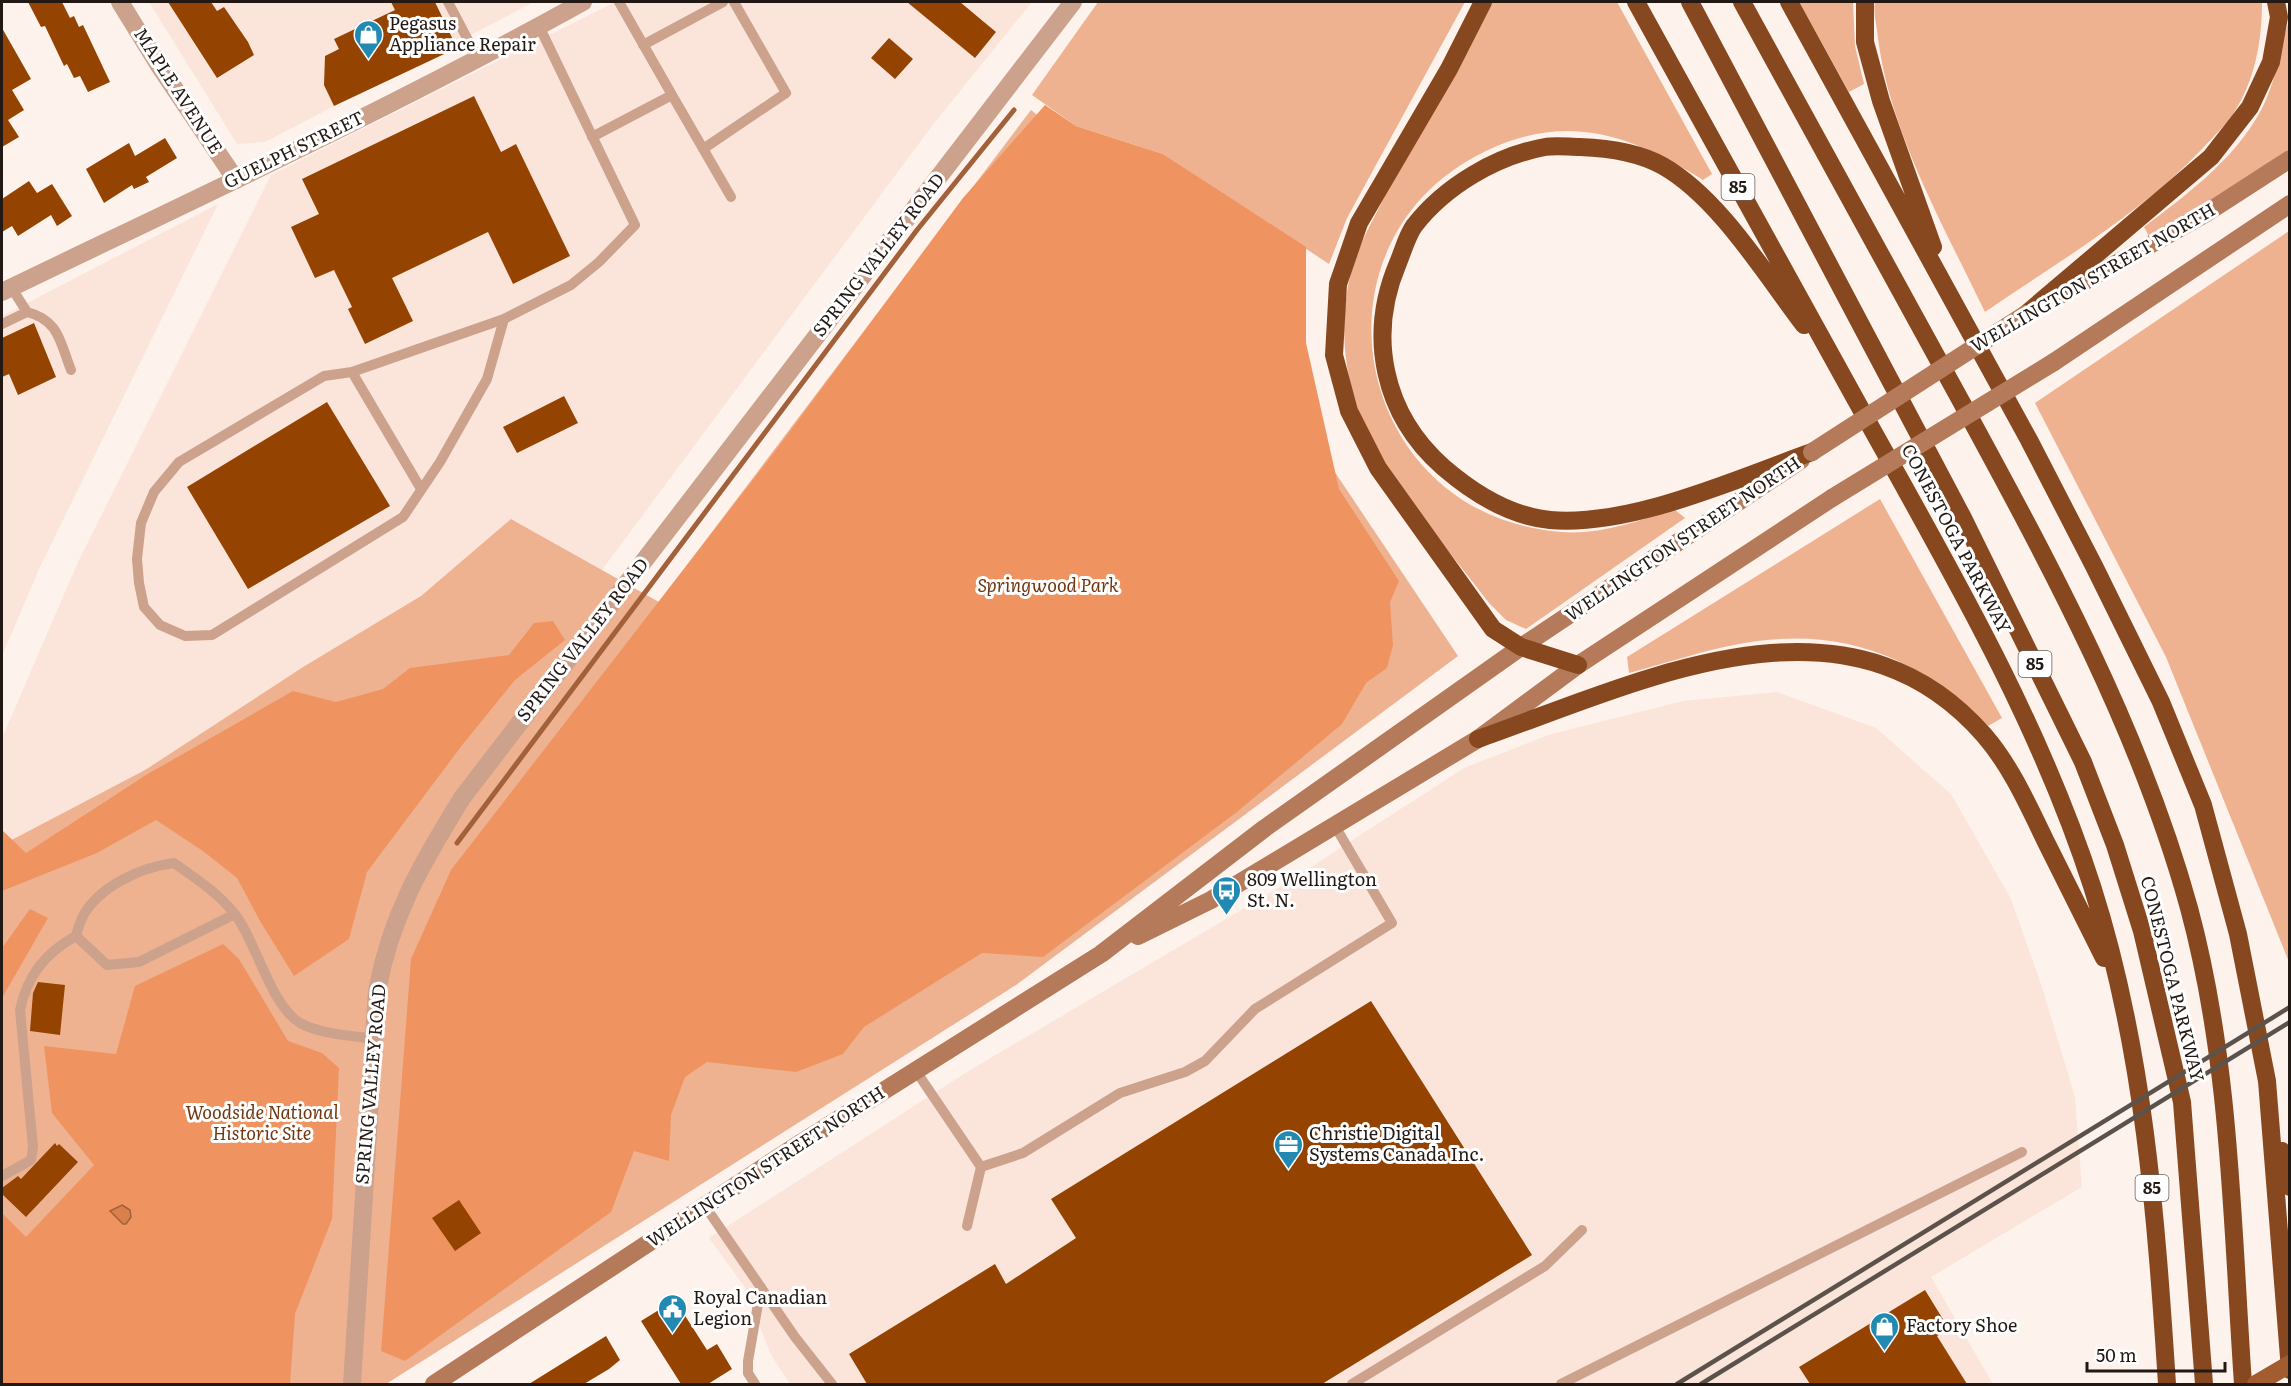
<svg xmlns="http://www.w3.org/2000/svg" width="2291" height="1386" viewBox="0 0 2291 1386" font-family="Literata,serif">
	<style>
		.built { fill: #fbe5da }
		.green { fill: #eeb291 }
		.forest { fill: #ef9460 }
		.water { fill: #d9804c; stroke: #a2613b; stroke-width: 1.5 }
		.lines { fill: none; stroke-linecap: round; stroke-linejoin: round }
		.stream { stroke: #a2613b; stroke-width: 5 }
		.building { fill: #954300 }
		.lane { stroke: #cca28c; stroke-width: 10 }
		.street { stroke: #cca28c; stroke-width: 18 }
		.secondary { stroke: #b57a59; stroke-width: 18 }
		.highway { stroke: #88481f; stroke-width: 18 }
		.rail { stroke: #5c524c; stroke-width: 4.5 }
		.secondary-bridge { stroke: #b57a59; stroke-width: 18 }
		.primary-bridge { stroke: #a35b30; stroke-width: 18 }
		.labels { text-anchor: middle; stroke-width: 6; stroke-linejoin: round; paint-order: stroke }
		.shield { fill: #fff; stroke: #655e5a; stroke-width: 1.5 }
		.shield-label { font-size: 16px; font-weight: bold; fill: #231914 }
		.poi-label { font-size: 18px; fill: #231914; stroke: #fff; text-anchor: start }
		.street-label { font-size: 18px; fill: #231914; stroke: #fff }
		.park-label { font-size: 18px; font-style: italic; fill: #703610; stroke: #fff }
	</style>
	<rect width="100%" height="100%" fill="#fef2ec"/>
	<path class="built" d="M149 2H534L265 142 237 144Z
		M615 2H1032L932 126 602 570 511 519 421 596 303 667 145 770 2 845V738L78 562 271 175Z
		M218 204 39 569 2 656V316Z
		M1777 692 1876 728 1951 794 2011 899 2042 987 2075 1097 2082 1187 1931 1277 1993 1384H790L771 1355 744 1286 709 1238 967 1072 1280 887 1464 768 1548 735 1683 701Z"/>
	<path class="green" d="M1098 2H1465L1347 218 1329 264 1163 154 1076 126 1032 95Z
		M1490 2H1617L1712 174 1703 180C1631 135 1567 112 1486 151 1302 239 1351 507 1551 531 1593 537 1635 523 1674 509L1685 518 1526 629 1506 620 1489 603C1450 551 1391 486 1365 428 1344 380 1338 324 1351 272 1358 246 1372 222 1384 198 1419 132 1462 70 1490 2Z
		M1799 2H1853L1855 46 1864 84 1849 92Z
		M1875 2H2262C2262 41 2255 81 2233 114 2224 127 2213 137 2203 148 2141 214 2059 261 1985 312 1945 229 1889 130 1878 38 1877 26 1873 13 1875 2Z
		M2289 21V149L2227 191 2149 236 2144 227C2189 193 2242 154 2266 100 2277 74 2280 47 2289 21Z
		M1031 110 1290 321 1306 429 1458 656 1016 985 386 1384H2V845L145 770 303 667 421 596 511 519 659 602Z
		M2289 231V962L2166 657 2035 403Z
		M1880 499 2002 718 1988 726C1917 656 1840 625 1739 644 1702 651 1666 663 1629 673L1627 657Z"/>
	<path class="forest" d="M1045 105 1076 126 1163 154 1306 247V343L1339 489 1399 581 1390 602 1393 645 1387 668 1366 683 1342 724 1237 812 1043 957 982 953 864 1027 843 1054 796 1072 707 1062 685 1077 671 1115 669 1161 634 1151 611 1212 405 1361 381 1351 411 959 451 870 779 446 963 198Z
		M553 621 565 640 515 680 463 744 367 872 349 939 294 976 260 921 237 878 203 851 156 820 97 853 2 891V830L26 853 146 775 293 691 336 702 383 689 410 668 509 655 534 623Z
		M30 909 48 918 2 998V948Z
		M223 944 239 959 288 1041 322 1053 339 1068 332 1219 295 1314 290 1384H2V1213L26 1237 94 1165 52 1113 44 1046 116 1054 135 986Z"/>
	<path class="water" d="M122 1205 130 1210 131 1217 126 1224H123L110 1211Z"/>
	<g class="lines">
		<path class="stream" d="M457 843 917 230 1014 110"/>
	</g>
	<path class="building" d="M28 2H62L70 18 74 16 79 27 83 25 110 82 88 92 80 76 74 78 67 64 64 66 45 26 41 27Z
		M168 2H211L217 11 224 7 248 42 254 55 217 78Z
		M391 2H435L457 48 334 106 324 85 325 56 339 49 334 39 395 10Z
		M907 2H960L996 32 975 58Z
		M2 28 31 79 12 90 24 110 8 120 19 137 2 147Z
		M889 38 913 59 895 79 871 58Z
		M474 96 501 152 516 144 570 256 513 284 488 232 392 278 413 321 365 344 348 309 352 307 334 270 315 278 291 227 319 214 302 179Z
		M165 138 177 158 146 177 149 182 134 189 132 185 104 203 86 169 129 143 135 156Z
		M29 181 37 193 52 184 72 216 57 226 51 215 18 236 12 226 2 232V199Z
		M34 323 56 377 18 395 9 374 2 377V338Z
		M564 396 578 423 517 453 503 427Z
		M327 402 390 506 248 589 187 487Z
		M38 982 65 985 60 1035 30 1031 33 993Z
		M1371 1001 1532 1255 1322 1384H867L849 1354 995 1264 1006 1284 1076 1238 1051 1199Z
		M55 1143 57 1146 59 1144 78 1162 26 1217 2 1194V1188L18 1176 21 1179Z
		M459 1200 481 1233 455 1251 432 1218Z
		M1925 1290 1949 1329 1937 1336 1967 1384H1810L1799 1367Z
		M675 1300 707 1350 717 1344 732 1369 708 1384H681L641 1321Z
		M606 1336 620 1360 609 1369 584 1384H529Z"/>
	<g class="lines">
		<path class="lane" d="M448 2 478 59
			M643 45 723 2
			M672 95 731 197
			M592 137 672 95 619 2
			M703 149 786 93 734 2
			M27 312C59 320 60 342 71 370
			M504 319 487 379 440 462 403 517 212 635 185 636 160 625 144 607 139 583 137 559 141 523 154 492 179 462 324 376 352 372 504 319 571 285 599 262 635 225 539 26
			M2 324 27 312 11 287
			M352 372 421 489
			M235 914 139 962 107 965 76 936C78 929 80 921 84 914 101 886 141 867 174 863 195 878 217 892 234 913 256 940 270 1005 300 1023 320 1034 349 1035 372 1039
			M916 1071 981 1167 967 1226
			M981 1167 1023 1153 1120 1093 1185 1072 1205 1061 1255 1009 1392 923 1335 826
			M2 1176 31 1160 33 1147 20 1010C27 976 45 953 76 936
			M705 1206 795 1337 832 1384
			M755 1384 748 1373V1361L761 1287
			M1352 1384 1545 1266 1582 1230
			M1561 1384 2022 1152"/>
		<path class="street" d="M120 2 160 67 236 180
			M2 292C197 198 394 107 583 2
			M352 1384 377 991C391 915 422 863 462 798L1073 2"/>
		<path class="secondary" d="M2046 303 2205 214 2290 159
			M2054 362 2290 204
			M1138 936 1211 900 1478 739 1578 665 1832 498
			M434 1384 796 1146 1101 954 1265 828 1521 647 1801 460"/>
		<path class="highway" d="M1483 2 1449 69 1359 223 1338 284 1334 355 1349 411 1378 468 1493 629 1521 647 1578 665
			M1636 2C1715 145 1794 288 1873 431 1955 578 2040 725 2092 886 2144 1048 2156 1216 2167 1384
			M1690 2 1963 518 2083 762 2115 845 2142 931 2182 1102 2204 1384
			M1742 2C1816 135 1889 269 1962 403 2050 565 2140 730 2189 908 2231 1063 2232 1226 2243 1384
			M1789 2 2029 440 2094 566 2161 702 2203 805 2238 934 2267 1081 2290 1370
			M1865 2V42L1881 101 1933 247
			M2026 314 2211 157 2250 107 2271 62 2279 17 2276 2
			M1804 325C1765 274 1719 198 1663 166 1638 152 1608 148 1580 147 1569 147 1556 145 1545 147 1496 156 1445 186 1414 226 1407 236 1403 251 1398 263 1367 336 1383 414 1443 467 1473 493 1510 516 1550 520 1631 527 1736 479 1812 452
			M1478 739C1638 683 1846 577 1984 735 2011 766 2029 807 2047 844 2066 882 2085 920 2104 958
			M2282 1151 2290 1187"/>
		<path class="rail" d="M1677 1384 2290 1007
			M1701 1384 2290 1022"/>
		<path class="secondary-bridge" d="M1812 452 2026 314
			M1832 498 2054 362"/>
		<path class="primary-bridge" d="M2256 1384 2290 1364"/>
	</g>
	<defs>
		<symbol id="shop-pin" viewBox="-11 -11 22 30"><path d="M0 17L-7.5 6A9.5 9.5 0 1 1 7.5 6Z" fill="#228ab2" stroke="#fff"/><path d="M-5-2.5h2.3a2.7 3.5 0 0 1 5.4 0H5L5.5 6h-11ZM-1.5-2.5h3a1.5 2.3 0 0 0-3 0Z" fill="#fff"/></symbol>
		<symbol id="bus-pin" viewBox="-11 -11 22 30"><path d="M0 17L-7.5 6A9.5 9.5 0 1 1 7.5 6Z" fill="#228ab2" stroke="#fff"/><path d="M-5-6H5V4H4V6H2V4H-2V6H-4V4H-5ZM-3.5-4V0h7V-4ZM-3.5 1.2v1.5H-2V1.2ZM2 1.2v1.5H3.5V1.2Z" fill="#fff"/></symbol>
		<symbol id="office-pin" viewBox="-11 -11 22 30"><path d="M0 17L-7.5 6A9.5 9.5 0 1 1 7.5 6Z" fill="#228ab2" stroke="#fff"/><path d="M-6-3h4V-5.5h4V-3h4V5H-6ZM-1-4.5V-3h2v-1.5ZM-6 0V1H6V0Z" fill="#fff"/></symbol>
		<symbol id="civic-pin" viewBox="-11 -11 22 30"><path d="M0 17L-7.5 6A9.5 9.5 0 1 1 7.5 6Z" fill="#228ab2" stroke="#fff"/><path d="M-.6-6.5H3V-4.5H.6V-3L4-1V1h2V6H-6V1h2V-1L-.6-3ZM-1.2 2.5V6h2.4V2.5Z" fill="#fff"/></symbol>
	</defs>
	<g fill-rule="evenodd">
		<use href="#shop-pin" x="352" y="18" width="33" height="45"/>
		<use href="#bus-pin" x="1210" y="874" width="33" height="45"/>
		<use href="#office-pin" x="1272" y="1128" width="33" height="45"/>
		<use href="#civic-pin" x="656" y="1292" width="33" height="45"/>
		<use href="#shop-pin" x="1868" y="1310" width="33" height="45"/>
	</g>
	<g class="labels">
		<g class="shield">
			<rect x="1721.5" y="174" width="33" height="26" rx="4.5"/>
			<rect x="2018.5" y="651" width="33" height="26" rx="4.5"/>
			<rect x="2135.5" y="1175" width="33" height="26" rx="4.5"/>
		</g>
		<g class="shield-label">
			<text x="1738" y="193">85</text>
			<text x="2035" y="670">85</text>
			<text x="2152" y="1194">85</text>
		</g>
		<g class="poi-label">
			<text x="389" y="30">Pegasus<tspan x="389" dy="21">Appliance Repair</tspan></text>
			<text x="1247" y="886">809 Wellington<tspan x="1247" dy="21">St. N.</tspan></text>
			<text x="1309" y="1140">Christie Digital<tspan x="1309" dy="21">Systems Canada Inc.</tspan></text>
			<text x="693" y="1304">Royal Canadian<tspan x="693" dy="21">Legion</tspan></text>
			<text x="1906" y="1332">Factory Shoe</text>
		</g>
		<g class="street-label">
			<text transform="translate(178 91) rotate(57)" y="6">MAPLE AVENUE</text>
			<text transform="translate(294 150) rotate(-26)" y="6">GUELPH STREET</text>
			<text transform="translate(879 255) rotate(-52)" y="6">SPRING VALLEY ROAD</text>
			<text transform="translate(2093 278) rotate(-30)" y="6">WELLINGTON STREET NORTH</text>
			<text transform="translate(1683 539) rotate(-34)" y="6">WELLINGTON STREET NORTH</text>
			<text transform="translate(1956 539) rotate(62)" y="6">CONESTOGA PARKWAY</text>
			<text transform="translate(583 640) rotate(-52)" y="6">SPRING VALLEY ROAD</text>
			<text transform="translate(2172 979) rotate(76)" y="6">CONESTOGA PARKWAY</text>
			<text transform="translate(371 1084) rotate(-85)" y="6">SPRING VALLEY ROAD</text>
			<text transform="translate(766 1167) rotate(-33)" y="6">WELLINGTON STREET NORTH</text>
		</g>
		<g class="park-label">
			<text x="1048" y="592">Springwood Park</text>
			<text x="262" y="1119">Woodside National<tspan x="262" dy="21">Historic Site</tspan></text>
		</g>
	</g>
	<rect width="2291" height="1386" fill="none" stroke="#231914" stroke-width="6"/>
	<path d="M2087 1362v9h138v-9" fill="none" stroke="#231914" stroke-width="3"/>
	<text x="2096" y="1362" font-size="18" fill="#231914" stroke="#ffffff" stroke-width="4.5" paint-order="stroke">50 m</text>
</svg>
